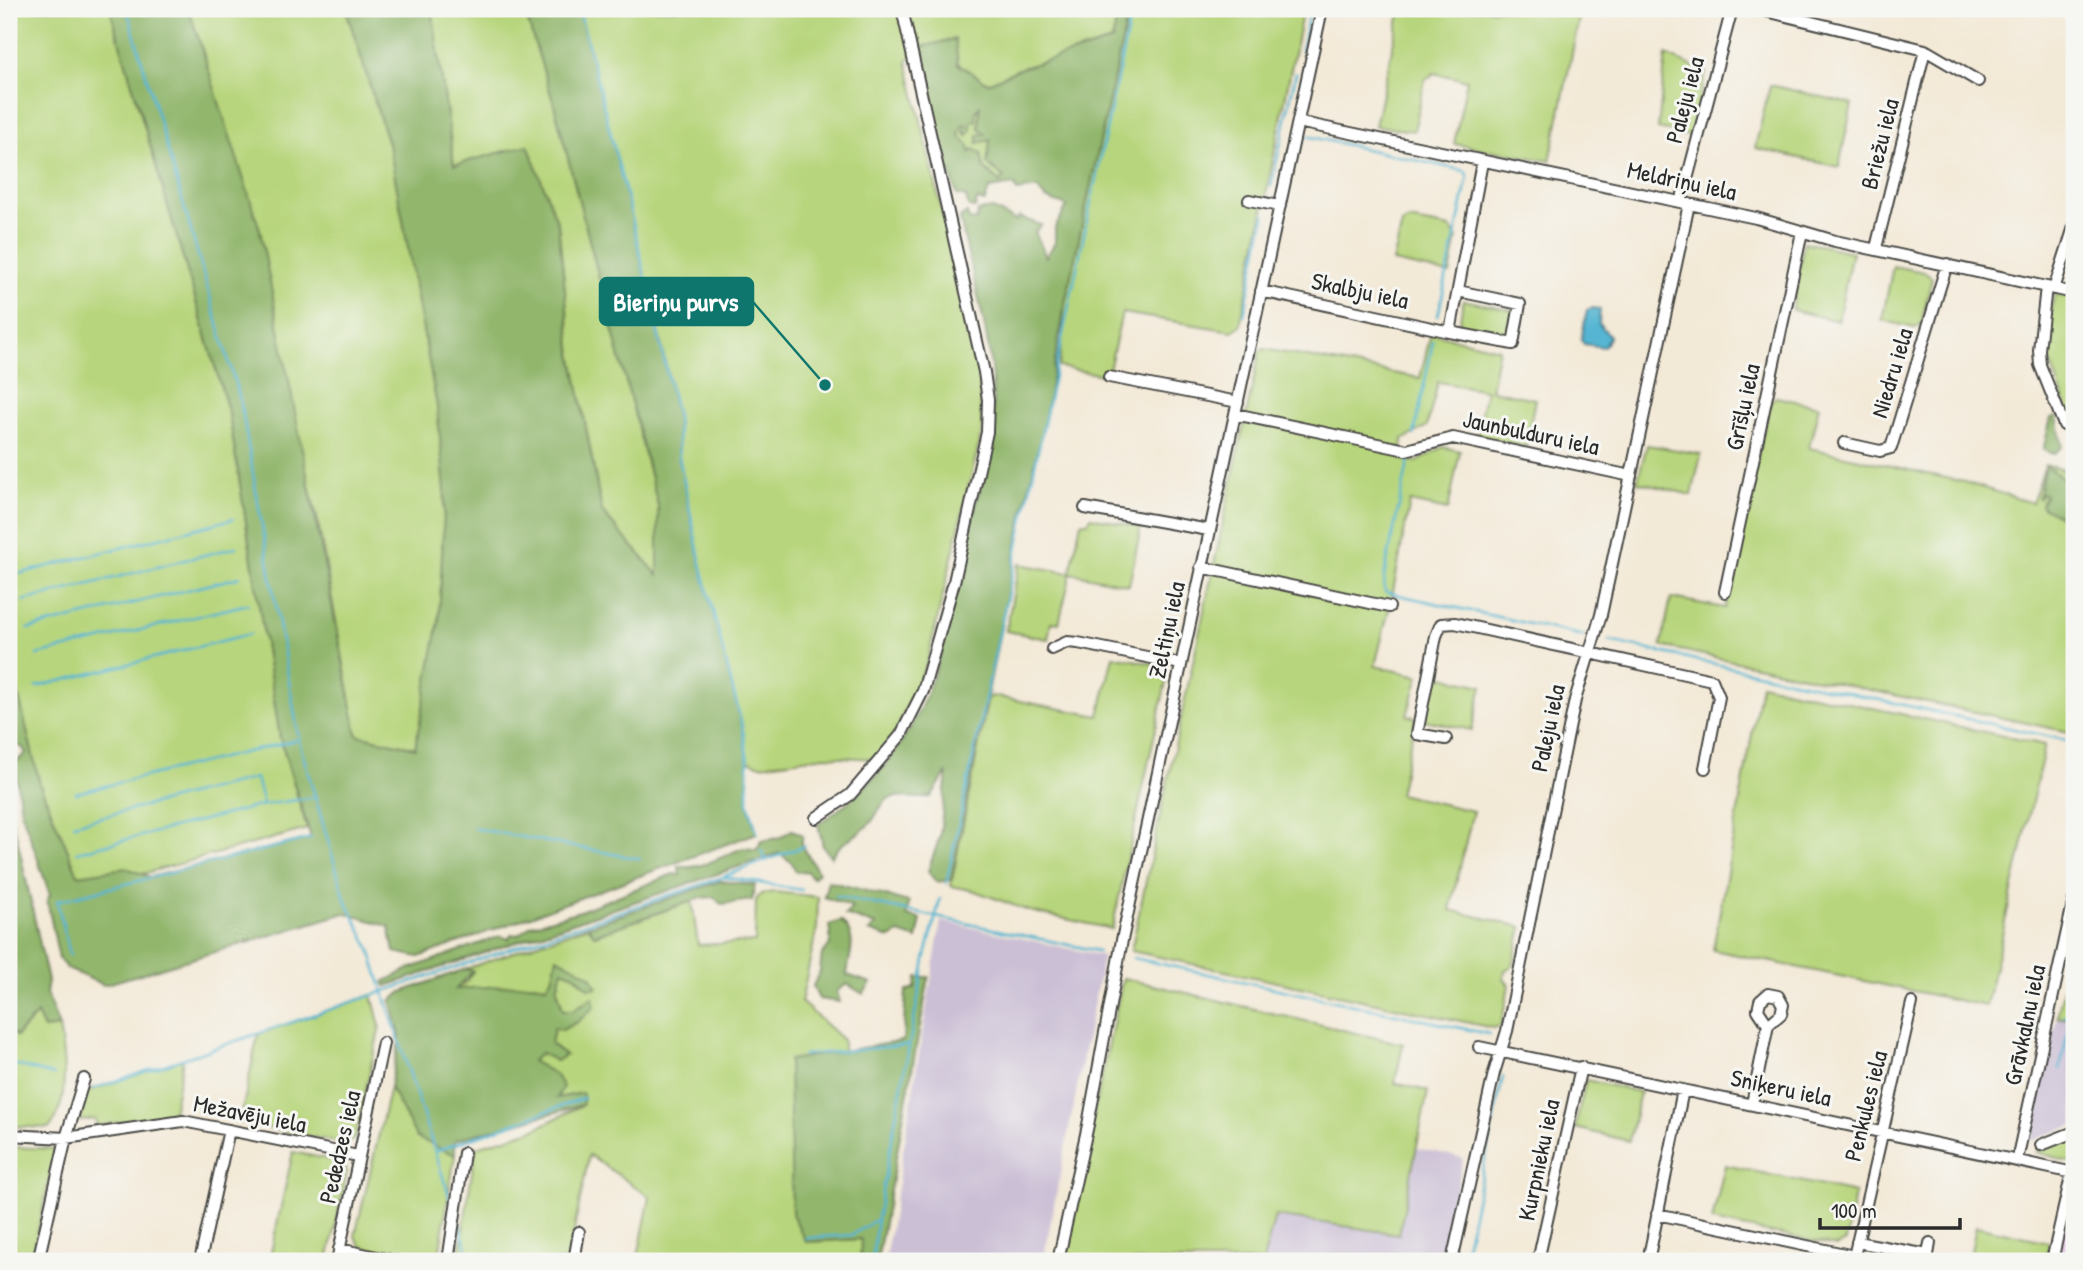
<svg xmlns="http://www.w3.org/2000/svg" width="2083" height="1270" viewBox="0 0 2083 1270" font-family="'Patrick Hand',sans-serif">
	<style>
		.built { fill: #ebd1eb }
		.industrial { fill: #cbbfd5 }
		.green { fill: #b7d57c; stroke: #718054; stroke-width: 2 }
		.forest { fill: #91b66c; stroke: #5e704c; stroke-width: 2; fill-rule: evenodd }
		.water { fill: #54b5d2; stroke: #40707e; stroke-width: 2 }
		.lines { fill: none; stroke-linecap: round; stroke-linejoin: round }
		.stream { stroke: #54b5d2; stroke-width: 2.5 }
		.street-casing { stroke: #494845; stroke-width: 14 }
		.street { stroke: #fff; stroke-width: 10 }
		.labels { text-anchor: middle; stroke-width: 6; stroke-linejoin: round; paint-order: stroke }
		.street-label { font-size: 24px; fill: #2b2b2b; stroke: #f6f6f2 }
		.leader { fill: none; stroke: #0f766e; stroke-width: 2.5 }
		.callout-dot { fill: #0f766e; stroke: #f6f6f2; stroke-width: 2.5 }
		.callout { fill: #0f766e; stroke: #0f766e; stroke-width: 2.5 }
		.callout-label { font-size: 26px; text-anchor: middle; font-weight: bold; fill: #fff }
	</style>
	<rect width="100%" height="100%" fill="#f6f6f2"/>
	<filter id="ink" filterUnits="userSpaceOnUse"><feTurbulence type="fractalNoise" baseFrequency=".0143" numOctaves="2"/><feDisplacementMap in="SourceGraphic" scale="14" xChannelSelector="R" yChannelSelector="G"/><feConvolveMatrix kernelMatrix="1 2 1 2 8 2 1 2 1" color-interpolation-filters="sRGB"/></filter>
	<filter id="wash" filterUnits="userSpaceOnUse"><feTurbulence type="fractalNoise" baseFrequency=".00686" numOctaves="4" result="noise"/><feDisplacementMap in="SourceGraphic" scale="28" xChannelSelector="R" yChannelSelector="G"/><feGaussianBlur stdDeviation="1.57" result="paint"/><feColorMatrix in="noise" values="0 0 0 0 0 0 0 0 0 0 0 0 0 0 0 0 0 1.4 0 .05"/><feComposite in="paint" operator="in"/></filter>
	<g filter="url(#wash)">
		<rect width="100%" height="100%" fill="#f3e9d7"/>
		<path class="built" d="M2074 1187V1261H2054L2070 1191Z"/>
		<path class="industrial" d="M941 921 1103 956 1043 1261H885Z
			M2057 1017 2074 1020V1125L2030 1141Z
			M1416 1148 1463 1158 1443 1261H1263L1274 1216 1399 1234Z"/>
		<path class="green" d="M9 9H110L229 414 280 738 307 829 142 874 126 868 78 875 40 785 9 656Z
			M189 9H346L390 150 437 406 445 490 439 621 416 748 357 735 317 517Z
			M432 9H524L554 104 658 505V576L602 512 571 348 558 224 528 146 454 165Z
			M579 9H1119L1112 41 1019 69 988 83 958 64 918 49 907 61 979 371 982 431 927 662 895 733 875 759 825 756 761 765 748 761 700 560 679 457 677 417 661 343Z
			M1129 9H1303L1240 326 1232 331 1122 313 1109 370H1104L1103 375 1059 367 1065 303Z
			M1401 9H1581L1550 161 1454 144 1467 80 1434 73 1425 80 1414 131 1375 126Z
			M1666 55 1706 72 1691 136 1658 129Z
			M1770 85 1852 104 1839 167 1755 148Z
			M980 106 979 123 985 135 978 142 991 139 992 169 1004 177 999 183 984 168 981 159 970 153 959 134 963 124 968 125V135L971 131 970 121Z
			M1409 220 1450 228 1457 238 1450 274 1393 262 1402 224Z
			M1804 242 1852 252 1838 321 1792 310Z
			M1893 266 1924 272 1932 278 1921 325 1914 328 1882 320Z
			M2055 294 2074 298V428L2045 347 2047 324Z
			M1463 300 1513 310 1508 337 1459 327Z
			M1431 333 1499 349 1491 390 1535 399 1526 447 1476 436 1486 390 1438 382 1427 426 1403 440 1401 459 1417 462 1443 447 1460 451 1448 510 1410 502 1392 597 1375 666 1419 676 1407 715 1416 718 1399 794 1473 811 1450 910 1522 927 1513 966 1505 970 1504 979 1509 985 1501 1025 1493 1028 1131 951 1260 350 1264 349 1420 378Z
			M1776 397 1819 406 1809 448 1964 482 2032 503 2045 465 2074 473V733L1661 646 1671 598 1725 608 1770 401Z
			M1647 445 1701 454 1692 495 1637 482Z
			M1091 517 1141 527 1129 585 1071 573 1059 623 1051 622 1048 639 1006 631 1019 564 1070 573 1081 522H1088Z
			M1113 656 1163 666 1168 673 1112 929 1029 911 975 891 951 886 988 698 993 696 1099 716Z
			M1435 675 1482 686 1472 730 1424 720Z
			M1761 684 2045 745 1986 1006 1713 950Z
			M774 892 818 897 817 928 801 1002 843 1040V1051L789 1060 806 1242 862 1239 860 1261 787 1258V1261H716L710 1253 702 1261H637L650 1197 589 1155 568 1261H458L476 1147 535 1129 582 1105 557 1099 531 1061 541 1053 565 1055 551 1044 554 1027 562 1030 579 1021 592 998 573 1010H563L557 989 562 970 575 975 588 988 596 987 590 976 557 958 553 976 546 986 532 984 464 991 455 989 467 981 473 971 465 969 588 926 595 935 692 901 698 945 755 942 756 900 761 894Z
			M2074 943V1020L2057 1017Z
			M1123 978 1403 1044 1395 1083 1428 1091 1399 1234 1275 1216 1263 1261H1062Z
			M372 995 380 1026 355 1138 345 1144 240 1122 258 1034Z
			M37 1014 44 1029 59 1027C64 1055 71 1105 49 1128L9 1126V1030L17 1036Z
			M183 1059 173 1113 97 1126 95 1119 80 1121 87 1091Z
			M1586 1080 1640 1092 1629 1141 1575 1128Z
			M390 1087 417 1137 455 1155 439 1255 431 1261 362 1247 355 1236Z
			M2074 1136V1163L2036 1152Z
			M9 1147 56 1149 31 1261H9Z
			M293 1152 342 1162 347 1172 328 1261H269Z
			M1725 1165 1855 1193 1846 1241 1836 1246 1712 1221Z
			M1976 1226 2049 1242 2046 1261H1969Z"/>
		<path class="forest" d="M110 9H189L260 230 357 735 415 748 439 621 445 491 437 406 390 150 346 9H432L454 165 528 145 558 224 571 348 602 512 658 575V505L554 104 524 9H579L631 214 677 417 679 457 700 560 742 725 748 761V802L757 833 419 957 394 952 389 926 345 913 104 985 67 969 59 959 47 900 50 895 21 810 14 764 26 753 22 747 9 743V656L40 785 78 875 126 868 150 877 311 838 280 738 229 414Z
			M1119 9H1129L1065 303 1045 420 1025 505 951 880 936 882 928 871 940 836 947 772 931 797C915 801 898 793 888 799 881 803 877 815 872 821 860 836 840 841 831 857L823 846 818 824C930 752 941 656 968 537 978 492 994 447 993 401 993 340 972 277 960 218L967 213 969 220 976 221 978 211 993 209 1016 221 1019 217 1041 225 1035 232 1046 257 1055 243V228L1067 206 1045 198 1037 188 1017 191 1014 185 989 189 985 202 977 200 975 208 969 207 966 197 957 195 912 49 955 39 958 64 988 83 1019 69 1112 41ZM980 106 979 128 985 134 978 135V143L990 140 987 164 1004 177 1000 183 984 168 981 153 973 149 970 152 969 146 959 135 963 124 967 125 964 132 967 135 971 130V122L976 121V112Z
			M2057 416 2062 447 2053 454 2043 450 2051 418Z
			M2045 466 2074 485V517H2063L2043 508 2041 504 2045 495 2042 493 2038 499Z
			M9 813 17 838 48 981 46 993 59 1027 44 1029 37 1014 16 1036 9 1030Z
			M792 830 803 835 801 844 818 872 813 878 806 871 796 872 791 862 779 853 386 986 384 982 409 969 500 936 509 939 511 934 518 935 531 925 580 911 673 874 680 875 679 866C695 872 726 855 740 849 745 847 752 849 757 850L761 841 779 838Z
			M720 881 755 885 752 900 721 904 714 897 700 898 594 935 588 926Z
			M828 881 909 902 907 916 921 919 917 939 899 933 890 938 869 931 876 925 845 915 853 907 824 897Z
			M841 921C859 937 849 954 847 975L871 983 863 994 847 984 837 991 840 1002 819 999 813 986 820 971 822 954C833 944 831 939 829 925Z
			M557 957 591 976 597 988H588L575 975 562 970 557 989 563 1010H573L593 997 594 1007 579 1021 562 1030 554 1028 551 1044 565 1055 556 1061 541 1053 532 1061 555 1074 563 1087 557 1098 582 1093 584 1098 582 1105 455 1140V1155L417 1138 390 1087 400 1036 391 1001 402 992 465 969 473 971 456 989 532 984 546 986 553 976Z
			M917 977H929L877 1261H860L861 1239 806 1242 792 1214 789 1060 903 1041 906 991 915 988Z"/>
		<path class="water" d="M1592 308 1600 309 1599 324 1610 336 1604 347 1584 344 1581 340 1587 310Z"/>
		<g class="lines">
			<path class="stream" d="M127 9 241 404 300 745 345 899 369 947 452 1205
				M579 9 631 214 677 417 679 457 700 560 742 725 748 761V802L757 833
				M1301 51 1310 9
				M1307 136 1465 171 1468 176 1438 316
				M1271 186 1296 73
				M1244 315 1265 214
				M1414 435 1433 341
				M1409 459 1384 576 1385 592 1584 636
				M18 574 233 519
				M23 601 236 547
				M28 629 240 577
				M1609 641 2074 742
				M37 655 248 604
				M36 687 250 634
				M76 793 297 740
				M74 824 256 778 263 805
				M473 828 640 859
				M761 850 765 860
				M77 852 263 805 316 797
				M725 876 804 846
				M946 884 1132 9
				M836 896 1098 951
				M70 955 57 901 311 838
				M1133 958 1489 1034
				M2064 1016 2074 1017
				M803 1055 909 1045
				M9 1063 54 1075
				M2060 1069 2071 1017
				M93 1089 724 877 802 890
				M436 1151 584 1098
				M458 1221 470 1258
				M806 1238 852 1235 877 1219
				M701 1253 707 1261
				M872 1261 877 1219 925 960 940 899
				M1463 1261 1503 1076"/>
		</g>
	</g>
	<g filter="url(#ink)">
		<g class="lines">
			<defs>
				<path id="street" d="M1758 9 1925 50 1978 81
					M1298 122 1756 218 1835 241 2074 293
					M1249 200 1280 206
					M1681 202 1732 9
					M1876 248 1925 50
					M2046 287 2039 350 2040 365 2064 425
					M2054 289 2074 227
					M1261 291 1450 332 1482 162
					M1450 332 1513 344 1520 304 1458 291
					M1109 377 1238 402
					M1235 414 1406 450 1453 438 1631 476
					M1844 443 1880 451 1891 448 1947 264
					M1085 508 1209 530
					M1201 567 1389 607
					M1725 592 1802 232
					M1052 649 1067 642 1078 643 1181 664
					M1446 739 1417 734 1436 636 1441 624 1455 623 1712 680 1719 697 1705 768
					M816 818 850 795 901 735 923 691 954 582 987 432 988 400 984 372 902 9
					M1479 1047 2074 1173
					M1752 1104 1768 1025 1781 1014 1783 1005 1778 996 1768 994 1760 1001 1758 1010 1768 1025
					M9 1135 66 1138 183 1121 358 1156
					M2041 1145 2074 1132
					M2017 1160 2074 899
					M1657 1214 1854 1256
					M1857 1242 1928 1255 1930 1243
					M339 1249 396 1261
					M38 1261 66 1138 84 1079
					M200 1261 229 1130
					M337 1261 383 1043
					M448 1261 464 1153
					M574 1261 579 1232
					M1058 1261 1088 1125 1122 940 1322 9
					M1452 1261 1494 1073 1507 1031 1575 700 1601 615 1689 204
					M1538 1261 1581 1067
					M1648 1261 1683 1090
					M1853 1261 1912 1003
					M2052 1261 2072 1172"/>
			</defs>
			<use href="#street" class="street-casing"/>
			<use href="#street" class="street"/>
		</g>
	</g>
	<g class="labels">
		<g class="street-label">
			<text transform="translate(1685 100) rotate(-75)" y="8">Paleju iela</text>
			<text transform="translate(1880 144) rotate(-76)" y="8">Briežu iela</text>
			<text transform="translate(1682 181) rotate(12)" y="8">Meldriņu iela</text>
			<text transform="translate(1360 291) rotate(12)" y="8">Skalbju iela</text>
			<text transform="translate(1892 373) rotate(-73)" y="8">Niedru iela</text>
			<text transform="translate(1743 407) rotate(-78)" y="8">Grīšļu iela</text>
			<text transform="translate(1531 433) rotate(12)" y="8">Jaunbulduru iela</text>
			<text transform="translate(1167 630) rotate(-78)" y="8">Zeltiņu iela</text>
			<text transform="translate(1548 728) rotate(-78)" y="8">Paleju iela</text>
			<text transform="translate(2025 1025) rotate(-78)" y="8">Grāvkalnu iela</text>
			<text transform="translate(1781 1088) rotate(12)" y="8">Sniķeru iela</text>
			<text transform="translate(1866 1106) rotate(-76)" y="8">Penkules iela</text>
			<text transform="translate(250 1114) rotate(11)" y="8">Mežavēju iela</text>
			<text transform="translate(340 1147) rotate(-77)" y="8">Pededzes iela</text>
			<text transform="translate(1539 1160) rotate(-78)" y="8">Kurpnieku iela</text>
		</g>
	</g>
	<path class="leader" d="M825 385L753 302"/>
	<circle class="callout-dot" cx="825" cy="385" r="7"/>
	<rect class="callout" x="600" y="278" width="153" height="47" rx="7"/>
	<g class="callout-label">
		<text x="676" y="311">Bieriņu purvs</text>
	</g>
	<rect width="2083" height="1270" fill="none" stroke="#f6f6f2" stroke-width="35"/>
	<path d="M1820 1218v10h140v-10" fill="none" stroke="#2b2b2b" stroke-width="3.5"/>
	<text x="1831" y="1218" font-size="21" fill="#2b2b2b" stroke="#f6f6f2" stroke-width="5" paint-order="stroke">100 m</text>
</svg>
